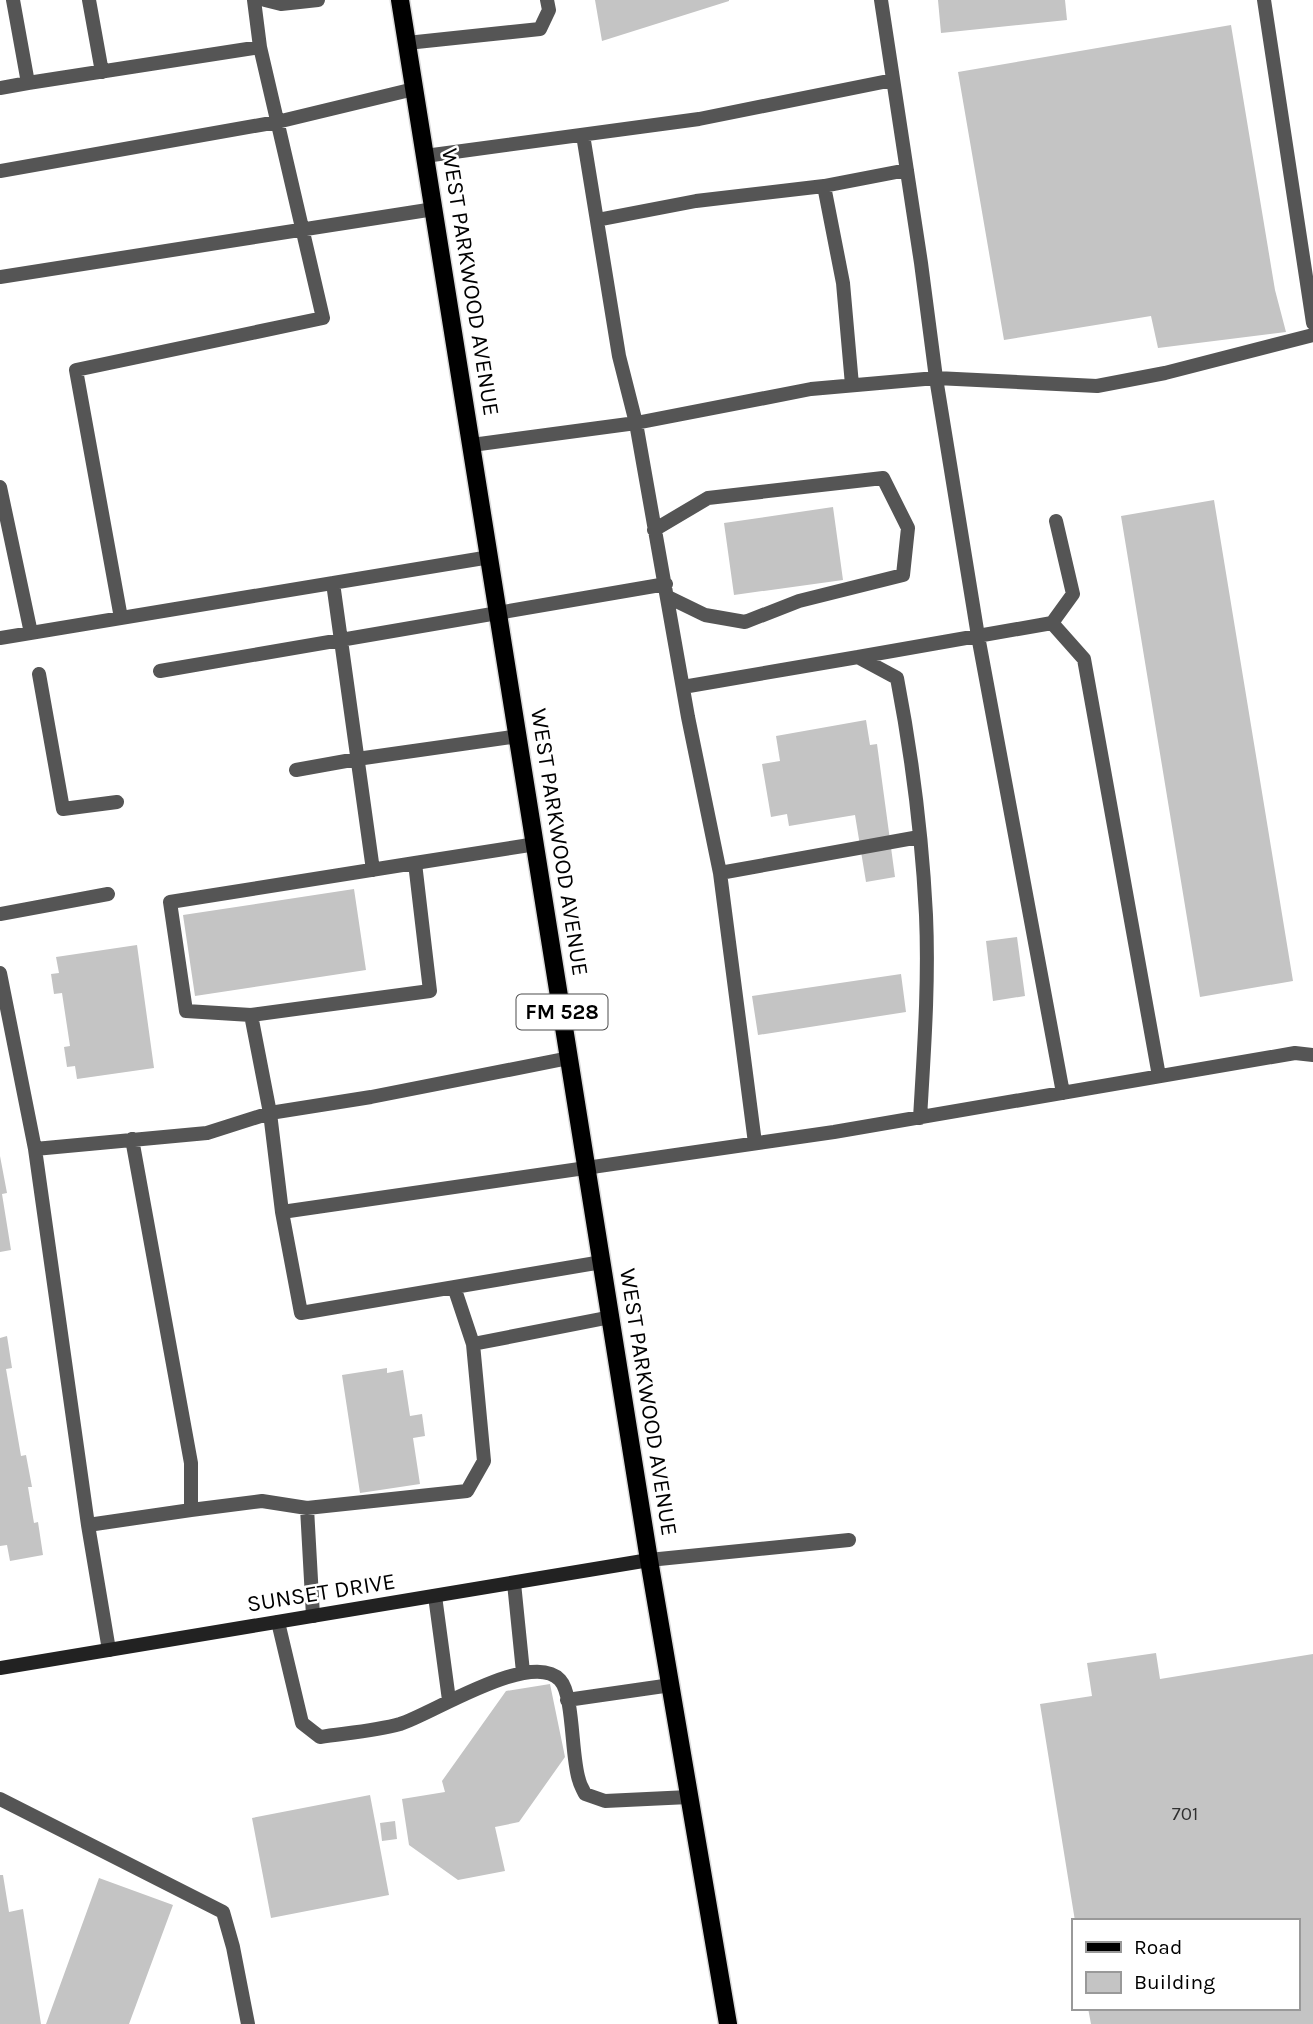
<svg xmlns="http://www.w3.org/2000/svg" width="1313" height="2024" viewBox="0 0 1313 2024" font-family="Karla,sans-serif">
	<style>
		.building { fill: #c4c4c4 }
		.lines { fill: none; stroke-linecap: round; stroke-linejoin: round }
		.primary-casing { stroke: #dbdbdb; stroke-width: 21 }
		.lane { stroke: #555; stroke-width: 14 }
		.secondary { stroke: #222; stroke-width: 14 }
		.primary { stroke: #000; stroke-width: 18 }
		.labels { text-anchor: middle; stroke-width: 5; stroke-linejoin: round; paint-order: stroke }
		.number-label { font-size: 19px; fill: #313131 }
		.shield { fill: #fff; stroke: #4c4c4c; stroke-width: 2 }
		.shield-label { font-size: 21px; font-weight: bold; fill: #000 }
		.street-label { font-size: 23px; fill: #000; stroke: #fff }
	</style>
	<rect width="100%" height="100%" fill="#fff"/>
	<path class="building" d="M595 0H729V1L602 41Z
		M938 0H1065L1067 20 941 33Z
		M1231 25 1275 290 1286 332 1158 348 1151 316 1004 340 958 72Z
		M1214 500 1293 981 1200 997 1121 516Z
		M833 507 843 580 734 595 724 523Z
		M866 720 870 745 877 744 895 877 866 882 855 815 789 826 787 814 771 817 762 764 780 761 776 736Z
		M354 889 366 970 195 996 183 915Z
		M1017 937 1025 996 993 1001 986 941Z
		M137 945 154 1068 77 1079 75 1066 67 1067 64 1047 70 1046 62 993 54 994 51 974 59 973 56 957Z
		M901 974 906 1012 758 1035 752 996Z
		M0 1156 7 1193 2 1194 11 1250 0 1252Z
		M7 1336 12 1368 6 1369 21 1456 26 1455 32 1487H28L34 1523 38 1522 43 1555 10 1561 7 1545 0 1546V1338Z
		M387 1368V1373L403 1370 410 1416 422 1414 425 1436 413 1438 420 1484 360 1493 342 1375Z
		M1156 1653 1160 1679 1313 1654V2024H1091L1088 2008H1297V1921H1075L1040 1704 1092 1696 1087 1663Z
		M550 1684 565 1757 519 1822 495 1827 505 1871 458 1880 409 1845 402 1799 445 1792 442 1781 506 1691Z
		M370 1795 389 1895 271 1918 252 1818Z
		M395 1821 397 1839 382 1841 380 1823Z
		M0 1875H3L9 1912 23 1909 41 2024H0Z
		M99 1878 173 1905 129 2024H46Z"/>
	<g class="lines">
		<defs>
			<path id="primary" d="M400 0 649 1560 728 2024"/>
		</defs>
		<use href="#primary" class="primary-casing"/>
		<path class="lane" d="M13 0 28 83 260 47 323 318 76 370 121 618
			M89 0 102 72
			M254 0 260 47
			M265 0 281 4 318 0
			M881 0 921 263 936 378 1097 386 1165 373 1313 335
			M1264 0 1313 323
			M407 43 540 29 549 10 547 0
			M0 88 28 83
			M425 156 699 119 893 80
			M0 171 277 122 414 89
			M597 220 696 201 824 186
			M0 277 434 209
			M852 385 843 283 824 186 907 170
			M472 445 636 423 619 356 583 135
			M0 487 31 633
			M654 530 708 498 883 478 908 528 903 575 799 601 745 622 705 615 668 597
			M333 583 373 870
			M1052 623 1073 594 1056 521
			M0 638 490 557
			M858 657 1052 623 1084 659 1159 1076
			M160 671 666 584
			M39 674 63 809 117 802
			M683 687 858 657 897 678C912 756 922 836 926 915 929 983 924 1050 920 1118
			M296 770 357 759 519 736
			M536 844 415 863 430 991 251 1015 270 1113 282 1212 301 1313 602 1262
			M720 873 919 837
			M0 914 108 894
			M0 973 35 1149 207 1133 270 1113 371 1097 569 1058
			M251 1015 186 1011 170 902 415 863
			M755 1143 720 873 688 717 636 423 811 389 936 378 978 636 1063 1093
			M35 1149 88 1525
			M282 1212 834 1132 1295 1053 1313 1055
			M473 1344 611 1317
			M307 1508 313 1616
			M191 1510 262 1501 307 1508 467 1491 484 1461 473 1344 454 1287
			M649 1560 849 1540
			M514 1583 523 1672
			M435 1596 449 1700
			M278 1622 302 1723 320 1737C346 1733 375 1731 400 1724 432 1714 532 1649 560 1680 574 1695 571 1757 579 1780 580 1785 583 1789 585 1794L605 1801 689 1797
			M109 1650 88 1525 191 1510V1463L132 1139
			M567 1700 671 1685
			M0 1799 223 1912 233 1947 248 2024"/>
		<path class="secondary" d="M0 1668 649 1560"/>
		<use href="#primary" class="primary"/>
	</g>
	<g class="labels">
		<g class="number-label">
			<text x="1185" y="1820">701</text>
		</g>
		<rect class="shield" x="516.5" y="994.5" width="91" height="35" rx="5"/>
		<g class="shield-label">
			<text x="562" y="1019">FM 528</text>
		</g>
		<g class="street-label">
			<text transform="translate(471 282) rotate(81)" y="8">WEST PARKWOOD AVENUE</text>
			<text transform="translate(560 842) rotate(81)" y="8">WEST PARKWOOD AVENUE</text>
			<text transform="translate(649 1402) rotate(81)" y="8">WEST PARKWOOD AVENUE</text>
			<text transform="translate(321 1592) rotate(-9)" y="8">SUNSET DRIVE</text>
		</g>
	</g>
	<rect x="1072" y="1919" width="228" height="91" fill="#ffffff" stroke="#999999" stroke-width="2"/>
	<rect x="1086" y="1942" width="35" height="10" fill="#000000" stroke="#999999" stroke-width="2"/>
	<text x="1134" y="1954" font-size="21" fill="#000000">Road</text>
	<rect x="1086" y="1972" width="35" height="21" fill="#c4c4c4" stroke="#999999" stroke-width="2"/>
	<text x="1134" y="1989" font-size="21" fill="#000000">Building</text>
</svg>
